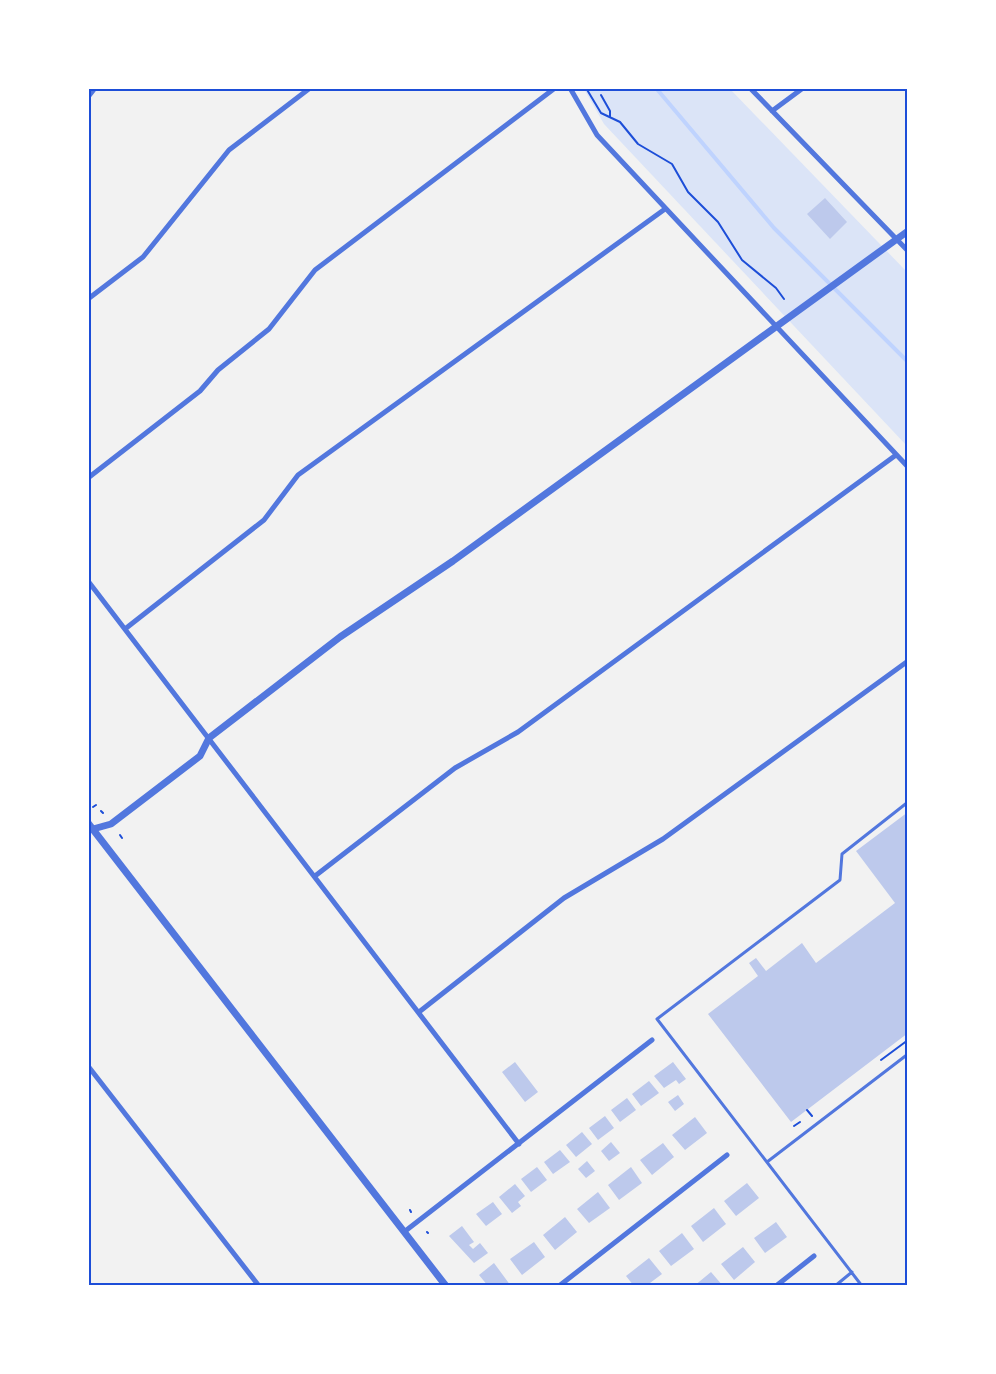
<svg xmlns="http://www.w3.org/2000/svg" width="996" height="1374" viewBox="0 0 996 1374" font-family="Barlow,sans-serif">
	<style>
		.green { fill: #dbe4f7 }
		.lines { fill: none; stroke-linecap: round; stroke-linejoin: round }
		.stream { stroke: #bfd3fe; stroke-width: 4 }
		.building { fill: #bdc9ec }
		.path { stroke: #1d4ed8; stroke-width: 2 }
		.service { stroke: #5277de; stroke-width: 3 }
		.minor { stroke: #5277de; stroke-width: 5 }
		.tertiary { stroke: #5277de; stroke-width: 7 }
		.neatline { fill: none; stroke: #1d4ed8; stroke-width: 2 }
	</style>
	<rect width="100%" height="100%" fill="#f2f2f2"/>
	<path class="green" d="M584 89H730L907 272V446L604 124Z"/>
	<g class="lines">
		<path class="stream" d="M656 88 774 228 908 362"/>
	</g>
	<path class="building" d="M825 198 847 222 830 239 807 214Z
		M908 812V1033L791 1122 708 1014 758 976 749 963 756 958 766 971 802 943 816 963 895 903 856 851Z
		M515 1062 538 1092 525 1102 502 1072Z
		M673 1062 686 1079 679 1084 676 1080 664 1088 654 1076Z
		M649 1081 659 1093 641 1106 632 1094Z
		M678 1095 684 1104 675 1111 668 1102Z
		M627 1098 636 1110 620 1122 611 1110Z
		M605 1116 614 1128 598 1140 589 1128Z
		M695 1117 707 1133 685 1150 672 1135Z
		M582 1132 592 1144 576 1157 566 1145Z
		M611 1142 620 1153 609 1161 601 1151Z
		M663 1143 674 1157 652 1175 640 1160Z
		M560 1150 570 1162 553 1174 544 1162Z
		M587 1161 595 1171 586 1178 578 1169Z
		M537 1167 547 1180 531 1192 521 1179Z
		M631 1167 642 1183 619 1200 608 1185Z
		M747 1183 759 1198 736 1216 724 1201Z
		M515 1184 525 1196 518 1202 521 1206 512 1213 499 1197Z
		M598 1192 610 1208 589 1223 577 1209Z
		M493 1202 502 1214 486 1226 476 1214Z
		M714 1208 726 1224 703 1242 691 1226Z
		M565 1217 577 1232 555 1250 543 1235Z
		M776 1222 787 1237 765 1253 754 1238Z
		M462 1226 474 1242 469 1245 473 1249 480 1243 488 1253 474 1263 449 1236Z
		M682 1233 694 1249 671 1266 659 1251Z
		M534 1242 545 1257 522 1275 510 1259Z
		M743 1247 755 1262 734 1280 721 1264Z
		M649 1258 662 1274 646 1286H634L626 1276Z
		M494 1263 511 1286H488L479 1275Z
		M711 1272 723 1286H694Z"/>
	<g class="lines">
		<path class="path" d="M586 88 601 113 620 122 638 144 672 164 688 192 718 222 742 260 776 288 784 299
			M601 95 610 111V117
			M93 807 96 805
			M101 811 103 813
			M120 835 122 838
			M881 1060 908 1040
			M807 1110 812 1116
			M794 1126 800 1122
			M410 1210 411 1212
			M427 1232 428 1233"/>
		<path class="service" d="M767 1162 908 1054
			M835 1286 852 1272
			M862 1286 657 1019 840 880 842 854 908 802"/>
		<path class="minor" d="M570 88 597 135 908 467
			M750 88 908 251
			M88 97 95 88
			M772 111 803 88
			M88 299 143 257 229 150 310 88
			M88 478 200 391 218 370 269 329 315 270 555 88
			M88 581 519 1144
			M125 629 264 520 298 475 665 209
			M315 876 455 768 518 732 896 455
			M419 1012 564 898 663 839 908 661
			M88 1066 259 1286
			M404 1232 652 1040
			M559 1286 727 1155
			M776 1286 814 1256"/>
		<path class="tertiary" d="M88 823 446 1286
			M93 829 111 824 200 756 209 738 340 637 453 561 908 231"/>
	</g>
	<rect width="996" height="1374" fill="none" stroke="#ffffff" stroke-width="180"/>
	<rect x="90" y="90" width="816" height="1194" class="neatline"/>
</svg>
